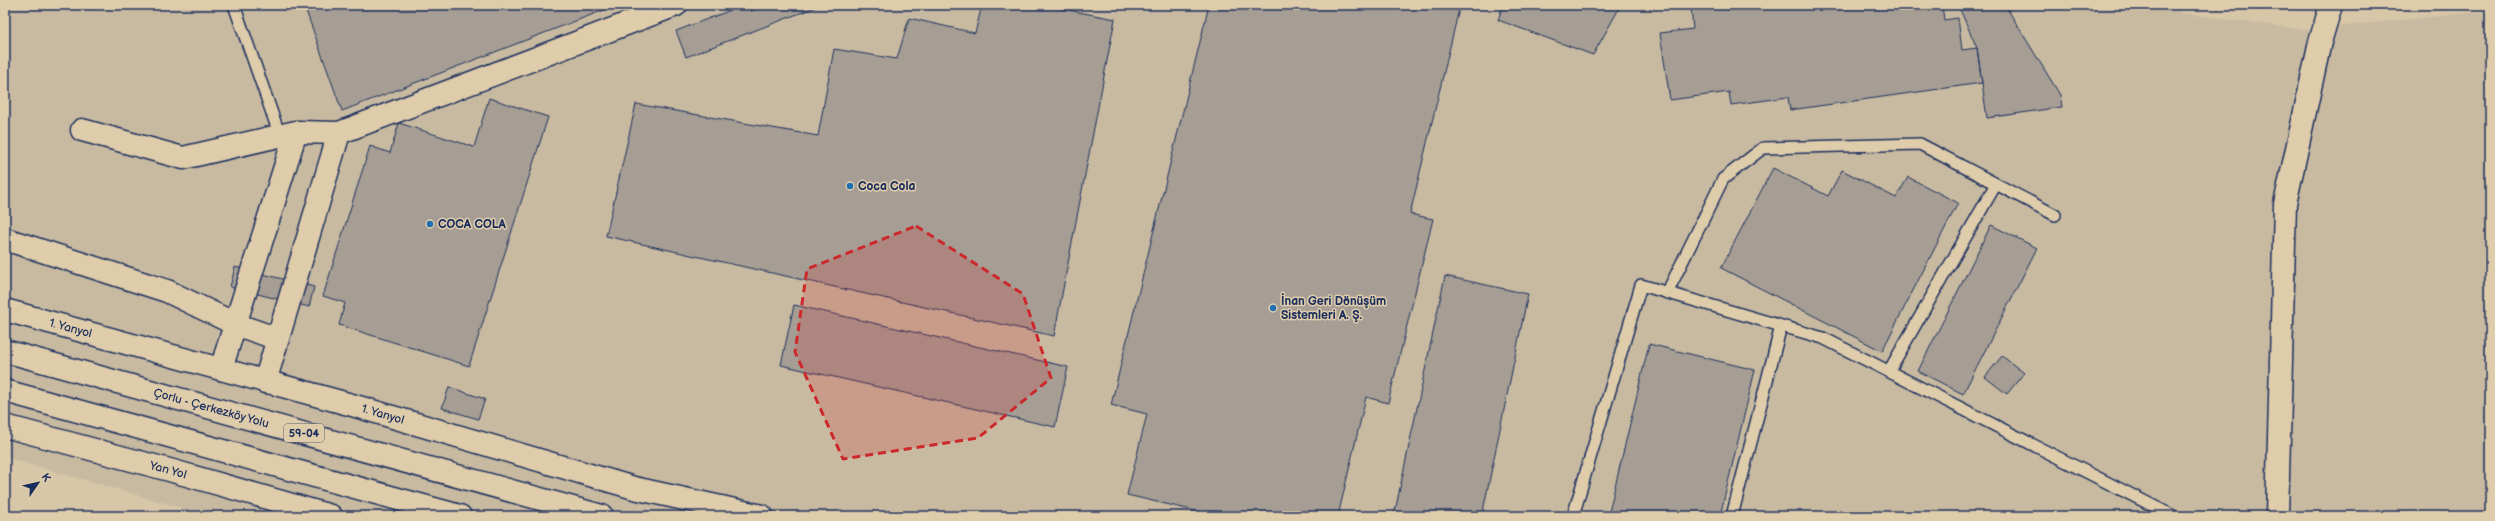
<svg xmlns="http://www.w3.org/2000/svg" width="2495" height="521" viewBox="0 0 2495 521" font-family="'Balsamiq Sans',sans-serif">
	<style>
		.built { fill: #c8baa1 }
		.building { fill: #a69e94; stroke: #1b2f5e }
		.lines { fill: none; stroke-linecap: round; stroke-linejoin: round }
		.lane-casing { stroke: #1b2f5e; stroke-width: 14 }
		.street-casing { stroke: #1b2f5e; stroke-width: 25 }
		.secondary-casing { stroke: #1b2f5e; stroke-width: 25 }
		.primary-casing { stroke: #1b2f5e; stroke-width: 25 }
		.lane { stroke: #dfccaa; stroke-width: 11 }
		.street { stroke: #dfccaa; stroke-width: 22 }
		.secondary { stroke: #dfccaa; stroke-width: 22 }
		.primary { stroke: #dfccaa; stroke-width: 22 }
		.marked { fill: #cd282b; fill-opacity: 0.2; stroke: #cd282b; stroke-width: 3; stroke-dasharray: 8 5; stroke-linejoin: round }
		.poi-dot { fill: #1f6fb2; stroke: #dfccaa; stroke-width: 1.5 }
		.labels { text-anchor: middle; stroke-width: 3; stroke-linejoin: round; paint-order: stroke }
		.shield { fill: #dfccaa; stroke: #565e75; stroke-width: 1 }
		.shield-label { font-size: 11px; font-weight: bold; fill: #1b2f5e }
		.poi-label { font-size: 12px; font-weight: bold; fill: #1b2f5e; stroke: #dfccaa; text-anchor: start }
		.street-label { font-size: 12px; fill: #1b2f5e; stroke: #dfccaa }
	</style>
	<rect width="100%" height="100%" fill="#d7c6a7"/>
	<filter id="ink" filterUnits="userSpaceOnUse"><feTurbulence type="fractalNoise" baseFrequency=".025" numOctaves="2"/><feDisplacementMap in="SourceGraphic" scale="8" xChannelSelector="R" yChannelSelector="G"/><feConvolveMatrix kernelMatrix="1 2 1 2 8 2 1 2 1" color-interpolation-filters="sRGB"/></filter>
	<g filter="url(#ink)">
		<path class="built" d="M5 5H2174L2181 13 2305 30 2490 11V516H210L5 457Z"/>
		<path class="building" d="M304 5H617L342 111Z
			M744 5H749L751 11 768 5H821L686 57 676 31Z
			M982 5H1042L1115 19 1054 336 606 236 636 104 818 136 834 49 897 59 909 18 975 33Z
			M1209 5H1460L1410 214 1433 219 1388 403 1366 397 1338 516H1217L1127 495 1147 414 1111 405Z
			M1503 5H1621L1593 55 1498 20Z
			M1711 5H1942L1944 20 1958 18 1962 50 1977 48 1982 83 1790 110 1788 97 1731 105 1729 92 1670 100 1660 33 1693 29 1691 8Z
			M1958 5H2005L2060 95 2062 107 1987 118 1977 48Z
			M489 98 548 117 469 366 339 325 345 303 323 296 370 146 390 153 399 123 474 147Z
			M1773 168 1828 196 1842 170 1896 198 1908 177 1958 203 1882 351 1721 268Z
			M1991 225 2037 248 1963 394 1918 371Z
			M235 267 314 287 309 307 230 287Z
			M1445 276 1528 294 1482 516H1394Z
			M794 305 1068 367 1055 427 781 365Z
			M1649 344 1755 370 1720 516H1608Z
			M2002 356 2024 373 2007 394 1985 377Z
			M449 387 485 399 478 419 442 408Z"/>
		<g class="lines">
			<defs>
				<path id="lane" d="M234 5 280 136
					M1667 293 1723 179 1763 148 1920 144 2055 215
					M1889 371 1996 184
					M1573 516 1641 285 1823 338 2173 516
					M1732 516 1781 326"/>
				<path id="street" d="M82 130 183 158 296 132 339 133 676 5
					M5 239 167 291 235 324 278 339
					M221 369 296 132
					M265 382 339 133"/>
				<g id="secondary">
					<path id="s1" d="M5 310 352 405 634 488 762 516"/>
					<path id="s2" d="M5 426 173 471 331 516"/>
					<path d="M2277 516 2285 204 2320 42 2331 5"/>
				</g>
				<g id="primary">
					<path id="s3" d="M5 351 602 516"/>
					<path d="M5 391 460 516"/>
				</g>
			</defs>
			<use href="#lane" class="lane-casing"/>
			<use href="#street" class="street-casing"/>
			<use href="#secondary" class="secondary-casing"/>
			<use href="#primary" class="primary-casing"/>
			<use href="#lane" class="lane"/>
			<use href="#street" class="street"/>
			<use href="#secondary" class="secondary"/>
			<use href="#primary" class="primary"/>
		</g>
	</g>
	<path class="marked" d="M916 226 1023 294 1051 378 978 438 843 459 795 352 807 269Z"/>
	<g class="poi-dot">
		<circle cx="850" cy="186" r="4"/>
		<circle cx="430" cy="224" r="4"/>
		<circle cx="1273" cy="308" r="4"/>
	</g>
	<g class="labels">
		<rect class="shield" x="284" y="424" width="40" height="18" rx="3"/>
		<g class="shield-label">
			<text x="304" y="437">59-04</text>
		</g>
		<g class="poi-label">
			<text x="858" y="190">Coca Cola</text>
			<text x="438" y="228">COCA COLA</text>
			<text x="1281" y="305">İnan Geri Dönüşüm<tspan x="1281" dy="14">Sistemleri A. Ş.</tspan></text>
		</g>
		<g class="street-label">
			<text dy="4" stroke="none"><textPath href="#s1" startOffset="68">1. Yanyol</textPath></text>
			<text dy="4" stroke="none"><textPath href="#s3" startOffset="214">Çorlu - Çerkezköy Yolu</textPath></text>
			<text dy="4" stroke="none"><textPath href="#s1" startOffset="392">1. Yanyol</textPath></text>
			<text dy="4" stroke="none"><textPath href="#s2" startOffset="169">Yan Yol</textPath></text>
		</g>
	</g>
	<rect width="2495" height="521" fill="none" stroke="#dfccaa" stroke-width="20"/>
	<rect x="10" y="10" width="2475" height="501" fill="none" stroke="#1b2f5e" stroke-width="1.5" filter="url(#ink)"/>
	<g transform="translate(38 483) rotate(56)" stroke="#dfccaa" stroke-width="3" paint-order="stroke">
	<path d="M0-3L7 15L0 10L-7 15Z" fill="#1b2f5e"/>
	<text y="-6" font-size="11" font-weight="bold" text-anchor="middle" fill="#1b2f5e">K</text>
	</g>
</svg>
